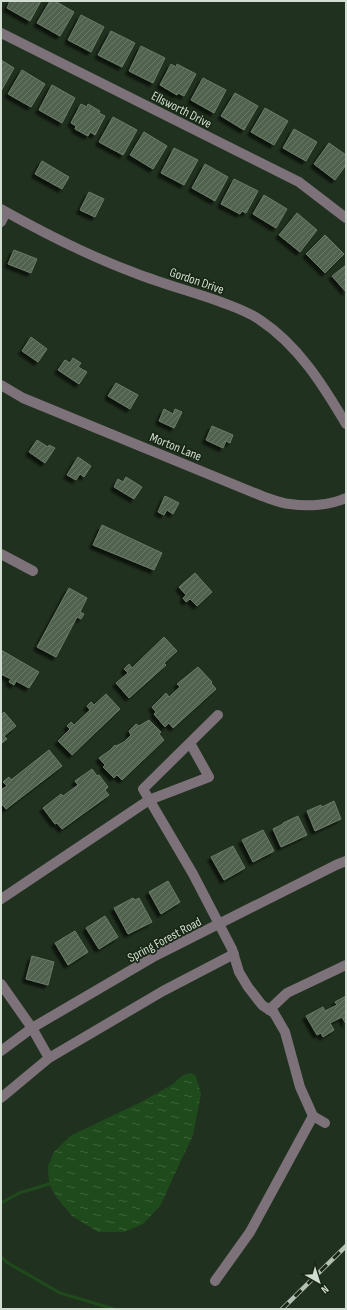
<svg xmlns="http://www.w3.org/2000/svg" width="347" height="1310" viewBox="0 0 347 1310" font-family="'Sofia Sans Condensed',sans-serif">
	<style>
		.water { fill: url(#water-ripples) }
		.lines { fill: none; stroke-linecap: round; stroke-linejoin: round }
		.stream { stroke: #1f4a1b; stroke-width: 3 }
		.building { fill: url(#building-hatch); stroke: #6a7c67; filter: url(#shadow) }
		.minor { stroke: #7d7279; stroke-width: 10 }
		.rail-casing { stroke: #b3bfb2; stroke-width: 4.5 }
		.rail { stroke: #182716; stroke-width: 3; stroke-dasharray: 9; stroke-linecap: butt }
		.labels { text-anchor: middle; stroke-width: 3.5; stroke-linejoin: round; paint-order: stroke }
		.street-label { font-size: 13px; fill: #d3ded2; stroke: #182716 }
	</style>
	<defs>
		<pattern id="water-ripples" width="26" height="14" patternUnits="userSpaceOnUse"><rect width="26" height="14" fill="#1f4a1b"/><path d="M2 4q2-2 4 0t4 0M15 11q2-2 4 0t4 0" fill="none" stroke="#3f643b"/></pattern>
		<pattern id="building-hatch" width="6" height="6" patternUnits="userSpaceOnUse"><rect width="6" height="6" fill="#51634f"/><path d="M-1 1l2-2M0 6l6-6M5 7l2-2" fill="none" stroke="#697967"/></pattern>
		<filter id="shadow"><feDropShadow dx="-3.5" dy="3.5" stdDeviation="1" flood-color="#0009"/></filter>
	</defs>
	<rect width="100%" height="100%" fill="#21311f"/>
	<path class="water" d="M191 1073 196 1076 201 1094 193 1135 160 1206 143 1224 124 1232H98L72 1216 57 1198 49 1184 48 1166 54 1152 70 1136 145 1100 173 1084 183 1075Z"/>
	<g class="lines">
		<path class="stream" d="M1 1203 19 1193 49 1184
			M1 1257 8 1263 60 1293 114 1309"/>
	</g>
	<path class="building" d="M10 1H41L30 21 7 8Z
		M50 1H55L74 12 60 36 37 23Z
		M81 15 104 27 91 52 68 40Z
		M111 31 135 43 122 67 98 55Z
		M141 46 165 58 153 83 129 71Z
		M1 60 14 68 1 91Z
		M171 64 176 67 177 64 196 74 184 96 178 93 177 95 160 85Z
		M22 70 45 84 31 107 8 94Z
		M203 78 226 90 214 113 191 100Z
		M52 85 75 98 62 123 39 110Z
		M235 93 258 106 244 130 221 116Z
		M81 104 87 107 88 104 100 111 99 113 105 116 95 135 90 132 88 136 75 129 76 126 71 123Z
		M265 108 288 121 274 145 251 132Z
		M113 117 137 130 123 155 99 142Z
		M294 129 317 142 306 161 283 148Z
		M144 132 167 146 153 169 130 155Z
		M329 143 346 155V165L335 180 314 164Z
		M174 148 198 160 184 185 161 173Z
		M42 161 69 177 62 189 35 174Z
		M205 164 228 177 215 201 192 188Z
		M234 179 258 191 246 213 242 211 240 214 221 204Z
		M89 192 104 199 95 217 80 210Z
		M264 195 287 209 276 228 253 214Z
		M297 213 317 230 300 252 279 235Z
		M325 235 344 254 325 273 306 254Z
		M14 250 37 259 31 273 8 264Z
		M346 265V292L332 276Z
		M31 337 47 349 38 362 22 351Z
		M73 358 81 363 78 367 87 372 79 384 58 370 65 360 70 363Z
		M116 383 138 395 130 409 108 396Z
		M164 409 173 414 175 409 182 412 174 428 159 421Z
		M212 426 233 435 230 443 226 441 223 448 206 440Z
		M37 440 48 447 49 445 55 448 45 463 29 452Z
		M78 457 91 466 84 477 80 474 76 480 67 475Z
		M126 477 142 487 134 499 114 487 118 479 123 482Z
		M165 496 179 503 173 514 167 510 164 515 158 512Z
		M102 525 162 553 154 570 93 545Z
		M195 573 212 592 197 606 190 599 186 602 183 598 186 595 179 587Z
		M69 588 87 598 80 612 84 614 81 619 77 617 56 657 37 647Z
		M164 637 177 651 164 663 166 665 129 698 116 683 128 673 124 669 129 664 132 668Z
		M1 650 39 672 29 688 16 681 14 685 9 682 11 679 1 674Z
		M198 667 212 682 211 683 216 689 173 728 169 723 165 727 154 714 156 712 152 707 166 693 169 697 180 687 177 684Z
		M106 694 120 709 72 755 58 741 70 729 67 726 71 722 74 725 90 710 87 706 91 702 94 705Z
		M4 712 16 726 4 736 7 739 2 743 1 715Z
		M149 720 161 732 159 734 164 740 122 780 117 775 114 778 103 767 105 765 99 758 109 751 115 745 116 746 124 742 131 735 129 731 136 724 139 726Z
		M49 750 62 766 6 809 1 803V790L7 786 3 782 9 777 11 780Z
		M92 769 97 776 99 775 108 787 105 790 109 795 62 829 57 823 55 824 43 808 61 794 63 796 78 785 75 781Z
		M334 801 341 819 315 831 307 811 321 805 322 807Z
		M298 816 307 835 281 847 273 829 283 824V823Z
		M263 830 274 851 253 862 242 840Z
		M233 846 245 868 224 880 211 857Z
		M168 881 180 902 161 914 149 892Z
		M133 898 135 900 139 898 152 922 128 934 114 908Z
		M105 916 118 937 99 949 86 928Z
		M75 931 88 952 68 965 55 943Z
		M32 956 54 962 48 985 26 979Z
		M346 996V1024L342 1017 330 1023 334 1030 323 1037 321 1033 317 1035 306 1016 323 1007 325 1011 337 1005 335 1002Z"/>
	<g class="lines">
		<path class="minor" d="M1 33 299 182 346 218
			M1 209C44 233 89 256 135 273 163 284 193 292 221 302 234 307 249 312 260 320 298 345 323 385 346 424
			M1 222 6 212
			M1 385 23 398 262 496C271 499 280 503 290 504 308 507 330 505 346 498
			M1 554 33 571
			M218 715 143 789 193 874 232 949 239 972 248 987 262 1005 274 1013 285 1032 300 1087 313 1116 325 1123
			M1 899 149 800 209 777 190 743
			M1 984 32 1028 49 1058
			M269 1010 287 993 346 965
			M1 1051 32 1028 155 956 336 865 346 861
			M1 1098 49 1058 163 991 234 954
			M215 1281 250 1232 313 1116"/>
		<defs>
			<path id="rail" d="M282 1309 346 1246"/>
		</defs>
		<use href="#rail" class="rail-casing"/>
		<use href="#rail" class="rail"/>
	</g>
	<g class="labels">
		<g class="street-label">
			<text transform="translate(182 109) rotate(27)" y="5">Ellsworth Drive</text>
			<text transform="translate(197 280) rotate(19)" y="5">Gordon Drive</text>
			<text transform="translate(176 446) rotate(22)" y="5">Morton Lane</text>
			<text transform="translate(164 939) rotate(-28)" y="5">Spring Forest Road</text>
		</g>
	</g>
	<rect width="347" height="1310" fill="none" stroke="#d3ded2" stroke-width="4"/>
	<g transform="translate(319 1282) rotate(141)" stroke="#182716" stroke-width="3" paint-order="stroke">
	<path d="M0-3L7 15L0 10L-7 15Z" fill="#d3ded2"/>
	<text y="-6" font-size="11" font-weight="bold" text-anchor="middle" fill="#d3ded2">N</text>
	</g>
</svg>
